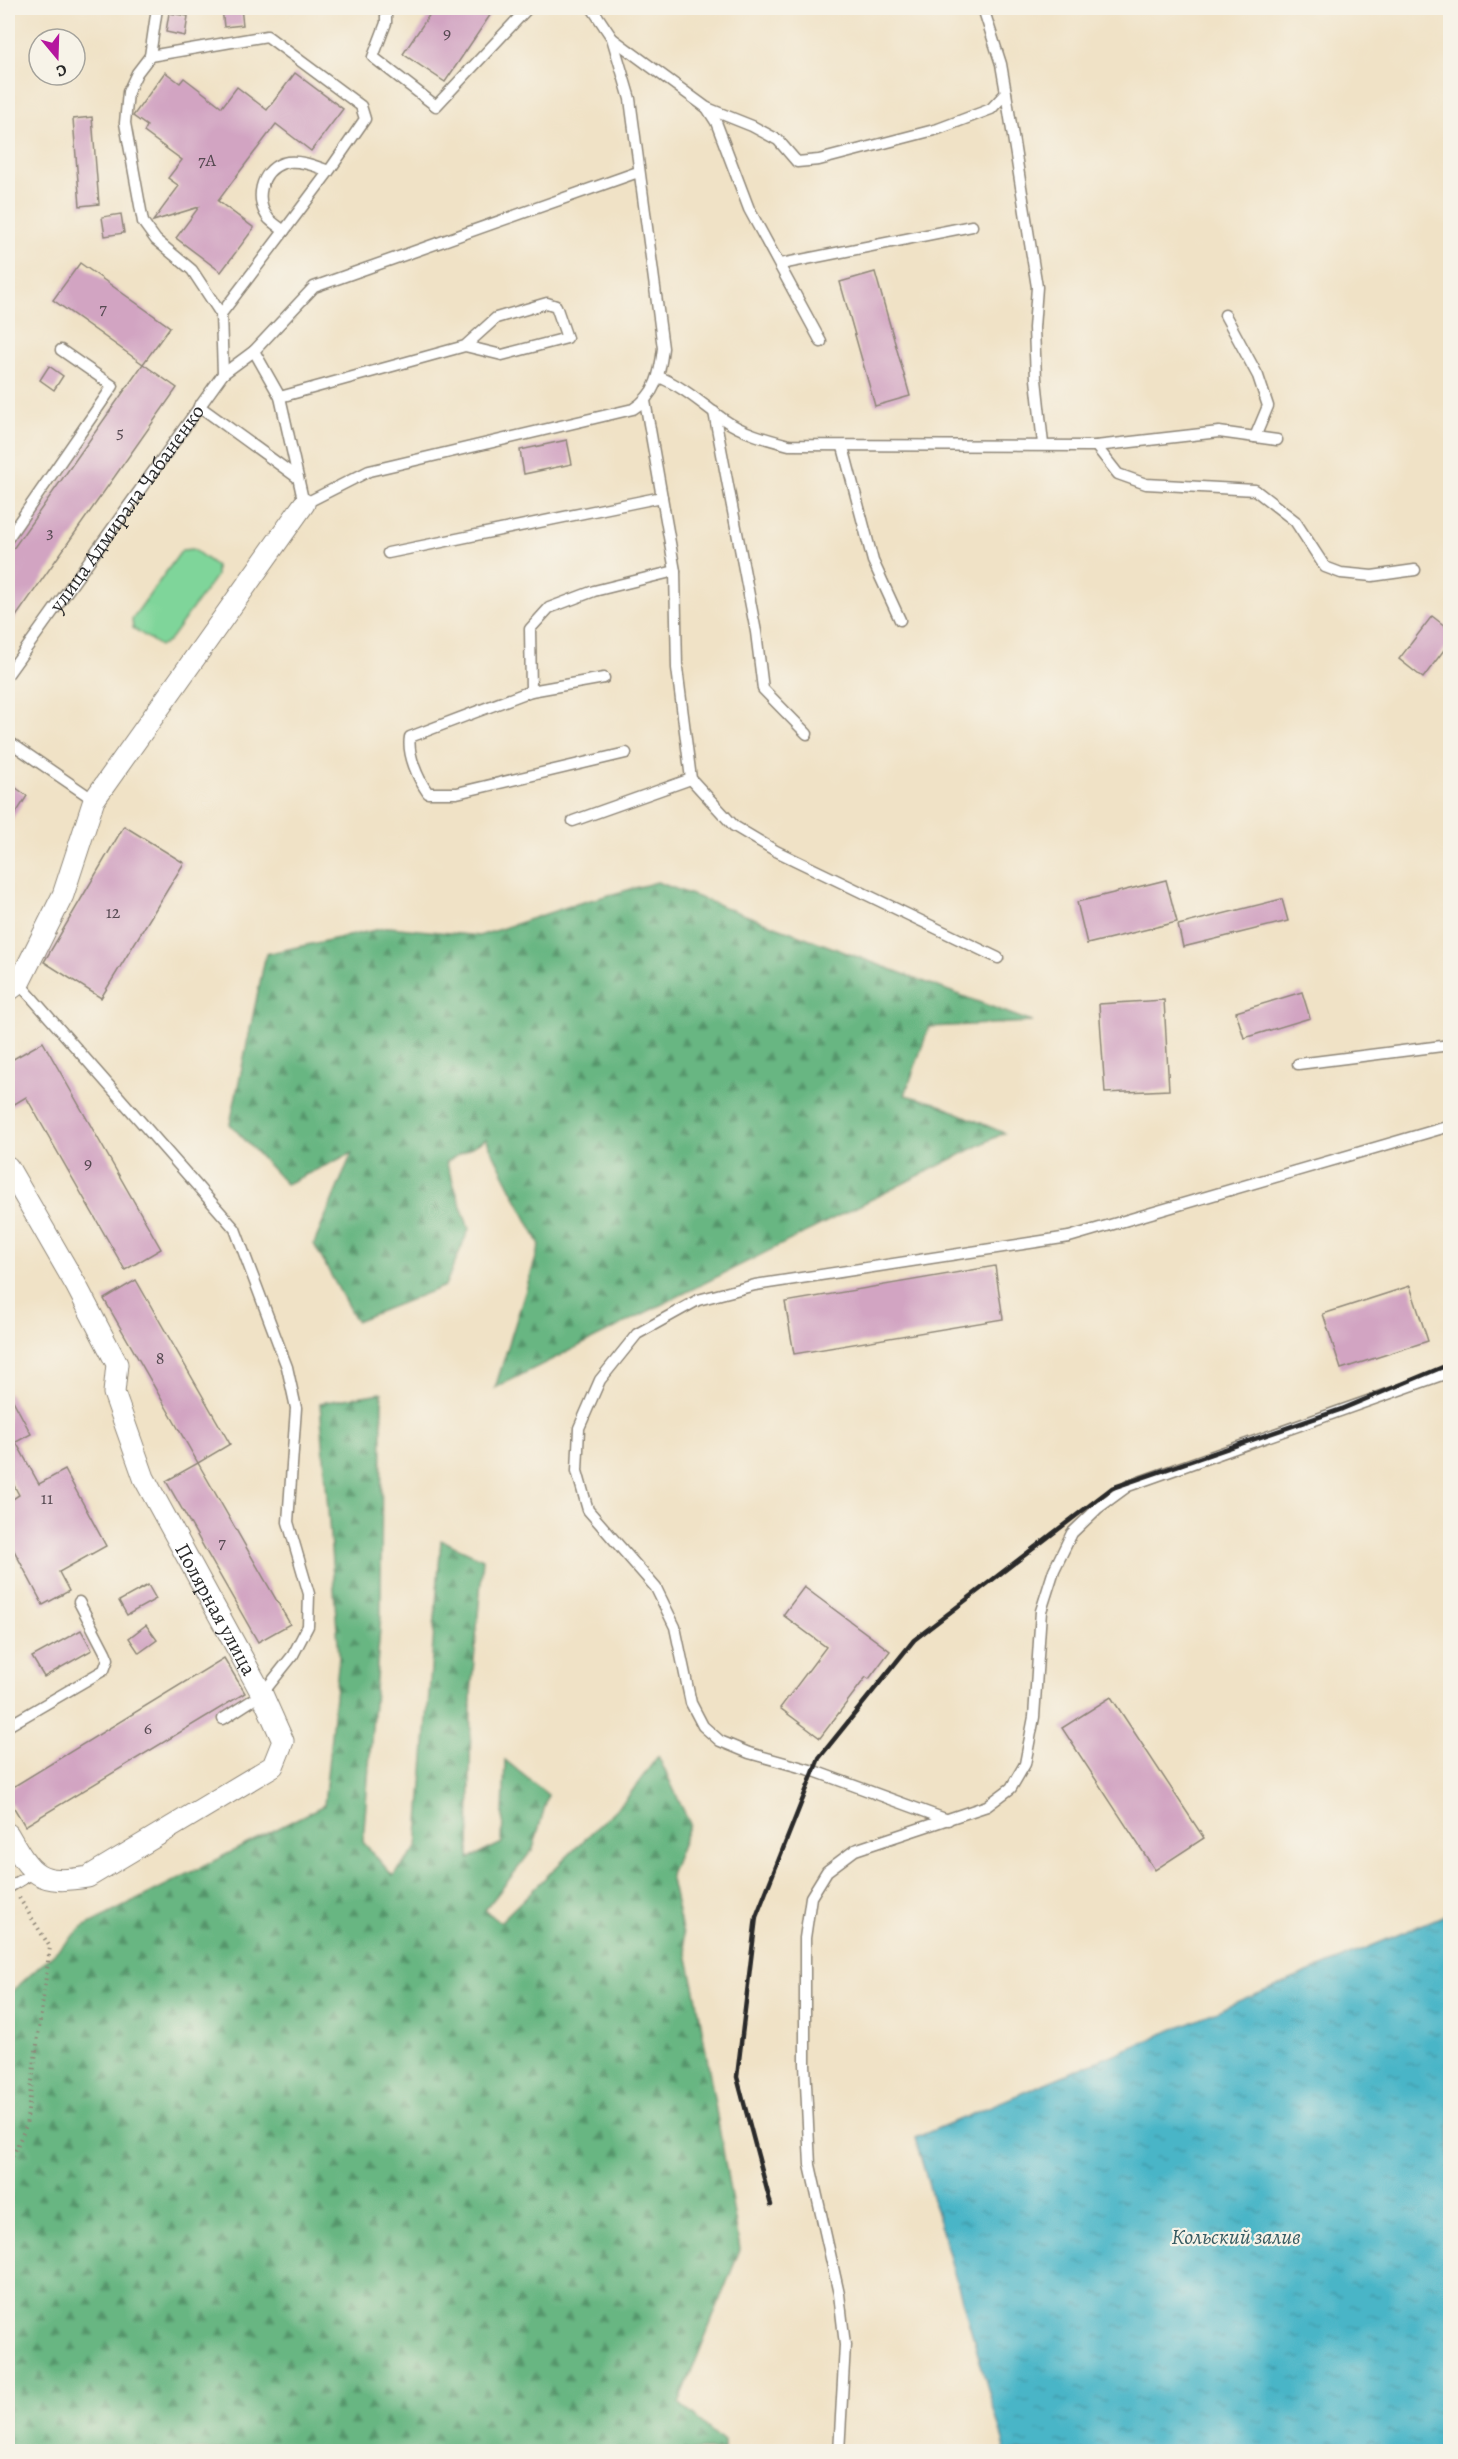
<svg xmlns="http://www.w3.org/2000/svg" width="1458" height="2459" font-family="Alegreya,serif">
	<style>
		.forest { fill: url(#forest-firs); stroke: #497056; stroke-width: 1.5 }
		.park { fill: #7fd59a; stroke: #558062; stroke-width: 1.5 }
		.water { fill: url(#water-ripples); stroke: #3a7079; stroke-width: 1.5 }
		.building { fill: #d2a4c2 }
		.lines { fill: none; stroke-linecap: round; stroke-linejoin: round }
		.lane-casing { stroke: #8e8678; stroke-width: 13 }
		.street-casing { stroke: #8e8678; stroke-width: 23 }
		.path { stroke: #8e8678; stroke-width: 4; stroke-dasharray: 1.5 4.5; stroke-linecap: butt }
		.lane { stroke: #fff; stroke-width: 10 }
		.street { stroke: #fff; stroke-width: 21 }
		.rail { stroke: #2b2b2b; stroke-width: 4.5 }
		.labels { text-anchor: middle; stroke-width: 4.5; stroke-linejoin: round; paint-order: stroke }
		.number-label { font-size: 18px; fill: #554951 }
		.street-label { font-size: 21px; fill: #2b2b2b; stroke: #f7f3e8 }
		.water-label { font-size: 22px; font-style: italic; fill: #365b62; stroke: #f7f3e8 }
	</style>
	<defs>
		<pattern id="forest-firs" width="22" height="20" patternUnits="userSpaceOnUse" patternTransform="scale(1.5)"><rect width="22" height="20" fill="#67b682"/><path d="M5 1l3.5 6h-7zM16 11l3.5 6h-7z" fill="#55946b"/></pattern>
		<pattern id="water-ripples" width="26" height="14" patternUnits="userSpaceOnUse" patternTransform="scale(1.5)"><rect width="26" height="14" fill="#4ab5c7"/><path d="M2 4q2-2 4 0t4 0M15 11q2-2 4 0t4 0" fill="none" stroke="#3e93a2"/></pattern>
	</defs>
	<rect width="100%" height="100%" fill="#f7f3e8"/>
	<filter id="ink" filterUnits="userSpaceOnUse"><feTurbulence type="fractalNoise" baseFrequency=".0167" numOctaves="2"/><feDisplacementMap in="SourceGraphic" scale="12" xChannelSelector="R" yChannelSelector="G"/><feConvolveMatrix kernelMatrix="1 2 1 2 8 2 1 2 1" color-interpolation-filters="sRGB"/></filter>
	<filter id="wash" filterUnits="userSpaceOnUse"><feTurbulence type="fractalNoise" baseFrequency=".008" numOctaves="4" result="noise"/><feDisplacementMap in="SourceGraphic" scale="24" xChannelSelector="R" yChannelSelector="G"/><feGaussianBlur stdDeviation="1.35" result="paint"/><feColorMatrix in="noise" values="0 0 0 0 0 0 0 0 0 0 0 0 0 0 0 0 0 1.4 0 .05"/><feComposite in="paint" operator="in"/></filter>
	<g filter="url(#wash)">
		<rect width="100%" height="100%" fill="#f0e2c6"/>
		<!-- forest -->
		<g class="forest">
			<polygon points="657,882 1032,1022 929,1027 905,1095 935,1103 1004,1133 495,1388 540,1245 486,1139 446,1162 469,1229 445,1286 356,1321 314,1244 352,1153 286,1184 230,1124 266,954 389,927 479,936 576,904"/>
			<polygon points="382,1393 381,1615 363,1842 393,1876 417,1848 441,1540 483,1559 471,1694 469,1859 502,1843 505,1760 548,1795 533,1849 485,1910 500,1922 627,1798 658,1756 690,1824 670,1875 697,2000 740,2249 679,2403 724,2442 724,2451 8,2451 8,1995 83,1927 324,1805 339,1656 320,1403"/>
		</g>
		<!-- park -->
		<polygon class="park" points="193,549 216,566 216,576 168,642 160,646 133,628 132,619 182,550"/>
		<!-- water -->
		<polygon class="water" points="1450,1913 1450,2451 1006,2451 915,2138"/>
		<g id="blocks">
			<!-- building -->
			<g class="building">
				<polygon points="222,8 241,8 243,25 224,27"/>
				<polygon points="434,8 495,8 445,82 403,54"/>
				<polygon points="169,13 188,16 185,36 166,32"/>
				<polygon points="165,72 180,83 184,78 222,107 237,87 267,110 295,73 343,109 311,151 276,124 238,174 218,201 254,228 221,272 176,238 199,207 153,221 179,186 168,178 182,160 144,132 147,126 133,116"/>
				<polygon points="92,117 99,204 80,206 73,119"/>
				<polygon points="121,214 124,233 105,236 102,217"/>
				<polygon points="80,263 170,327 143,364 53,300"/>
				<polygon points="875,272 910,396 875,406 840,282"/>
				<polygon points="143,364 177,388 8,628 8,556"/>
				<polygon points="49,366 63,376 54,390 40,380"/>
				<polygon points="567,440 572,464 524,474 520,450"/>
				<polygon points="1432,616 1450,630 1450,642 1423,678 1399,659"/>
				<polygon points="8,782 27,796 8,826"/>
				<polygon points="124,826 184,863 101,998 44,962"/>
				<polygon points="1166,880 1177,922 1087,944 1077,902"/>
				<polygon points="1282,899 1288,921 1183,947 1178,925"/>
				<polygon points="1302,992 1310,1018 1244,1038 1236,1012"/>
				<polygon points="1164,1000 1169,1090 1105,1093 1099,1004"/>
				<polygon points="43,1042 161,1249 125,1270 26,1097 8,1108 8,1062"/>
				<polygon points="995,1266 1003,1319 794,1354 785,1302"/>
				<polygon points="136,1280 230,1444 198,1463 104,1299"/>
				<polygon points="1410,1286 1428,1341 1341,1369 1323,1314"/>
				<polygon points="8,1391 31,1434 16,1442 39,1484 65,1470 106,1546 59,1572 69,1591 43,1605 8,1539 8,1502 19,1495 8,1474"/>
				<polygon points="198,1463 290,1624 258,1642 166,1481"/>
				<polygon points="148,1585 156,1599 127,1615 119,1601"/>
				<polygon points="804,1587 890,1651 869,1679 866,1677 820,1738 780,1708 826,1647 783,1615"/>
				<polygon points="146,1625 157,1640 139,1653 129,1638"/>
				<polygon points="81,1630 92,1650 44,1677 32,1657"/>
				<polygon points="224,1658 245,1693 25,1826 8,1798 8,1790"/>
				<polygon points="1111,1697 1204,1838 1155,1870 1062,1728"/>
			</g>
		</g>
	</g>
	<g filter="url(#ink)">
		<use href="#blocks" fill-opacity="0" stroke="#8e8678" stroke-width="1.5"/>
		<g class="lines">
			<defs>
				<g id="lane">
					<polyline points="386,8 386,23 373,57 436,106 528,8"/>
					<path d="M592,8L612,38L630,99L663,348C660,374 656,395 633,409L369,471L304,504L280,397L254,351L314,287L638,172"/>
					<polyline points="613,39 707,108 716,122 749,209 821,342"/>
					<polyline points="150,56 157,8"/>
					<polyline points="1006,93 1037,287 1034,328 1036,379 1043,444"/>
					<polyline points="707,108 752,126 778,140 797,162 819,160 938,129 991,109 1006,93 1001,64 983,8"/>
					<polyline points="781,264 972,226"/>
					<polyline points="221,314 284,231"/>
					<polyline points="1225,315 1258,376 1268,406 1255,437"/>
					<path d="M223,374L221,314L192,270L156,240L143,222L125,123L128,92L137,73L150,56L267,36L361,106L365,119L329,171C315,166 298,159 283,163C260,171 254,201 269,219C273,223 279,227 284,231L329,171"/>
					<path d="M659,377C684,387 702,404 723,419C743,433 766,439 789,445L1096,446L1219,432L1277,440"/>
					<polyline points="280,397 465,346 496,318 547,303 556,306 567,338 502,355 465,346"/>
					<polyline points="645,401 675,571 677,668 691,779 734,826 776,851 998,958"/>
					<polyline points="199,406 298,478"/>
					<polyline points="714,412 756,632 763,689 807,734"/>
					<polyline points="1096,446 1118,474 1146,484 1255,490 1295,521 1325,567 1341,573 1372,576 1415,570"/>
					<polyline points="843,447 873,561 900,620"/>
					<polyline points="8,538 113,386 61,350"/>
					<polyline points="388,553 662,497"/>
					<path id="s1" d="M8,674L223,374L254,351"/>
					<path d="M604,678L531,691L410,737C407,754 418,779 428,793H457L626,753"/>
					<polyline points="531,691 530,629 549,608 594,591 675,571"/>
					<polyline points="8,741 94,800"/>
					<polyline points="573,821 691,779"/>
					<polyline points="19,983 235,1229 287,1367 296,1408 288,1522 309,1594 308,1626 293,1655 262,1694 223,1719"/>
					<polyline points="1298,1064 1450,1045"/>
					<polyline points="8,1726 104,1670 108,1659 105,1652 79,1602"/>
					<polyline points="948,1820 814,1771 749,1753 720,1741 703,1726 691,1703 675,1627 656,1588 588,1510 577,1471 579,1428 600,1380 637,1334 698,1300 755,1285 1069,1237 1450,1126"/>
					<polyline points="8,1888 33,1873"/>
					<polyline points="839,2452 845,2345 839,2294 810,2165 805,2064 805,1938 811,1897 827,1871 855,1850 987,1806 1011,1788 1025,1764 1034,1717 1041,1611 1054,1570 1072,1533 1098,1508 1128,1486 1450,1372"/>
				</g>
				<g id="street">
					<polyline points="8,991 19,983 63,895 94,800 304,504"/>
					<path id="s2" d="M8,1167L76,1285L117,1364L114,1393L144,1478L262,1694L283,1741L273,1766L88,1877C39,1885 32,1876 8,1834"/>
				</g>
			</defs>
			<!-- lane casing -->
			<use href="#lane" class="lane-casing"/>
			<!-- street casing -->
			<use href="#street" class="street-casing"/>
			<!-- path -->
			<g class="path">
				<polyline points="8,2167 26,2126 50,1947 18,1896"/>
				<polyline points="8,2298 14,2365 8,2383"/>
			</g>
			<!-- lane -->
			<use href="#lane" class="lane"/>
			<!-- street -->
			<use href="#street" class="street"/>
			<!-- rail -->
			<polyline class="rail" points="771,2205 737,2077 756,1917 819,1758 914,1640 1112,1488 1342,1409 1450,1364"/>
		</g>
	</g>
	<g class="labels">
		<!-- number labels -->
		<g class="number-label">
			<text x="447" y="39">9</text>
			<text x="207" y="166">7А</text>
			<text x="103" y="314">7</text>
			<text x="120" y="438">5</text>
			<text x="50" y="538">3</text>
			<text x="113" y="918">12</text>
			<text x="88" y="1169">9</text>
			<text x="160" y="1364">8</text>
			<text x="47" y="1504">11</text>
			<text x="222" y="1548">7</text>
			<text x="148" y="1734">6</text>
		</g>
		<!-- street labels -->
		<g class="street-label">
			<text dy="7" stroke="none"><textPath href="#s1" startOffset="204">улица Адмирала Чабаненко</textPath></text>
			<text dy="7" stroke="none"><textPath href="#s2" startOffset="494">Полярная улица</textPath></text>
		</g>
		<!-- water labels -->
		<g class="water-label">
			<text x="1236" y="2244">Кольский залив</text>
		</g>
	</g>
	<!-- margin -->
	<rect width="1458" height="2459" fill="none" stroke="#f7f3e8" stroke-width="30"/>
	<!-- north arrow -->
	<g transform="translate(57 57) rotate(161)"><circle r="28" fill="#f7f3e8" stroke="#a5a39c" stroke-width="1.5"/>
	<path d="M0-4.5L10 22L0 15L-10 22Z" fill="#b5179e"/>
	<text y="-9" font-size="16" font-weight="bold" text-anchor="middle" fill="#2b2b2b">С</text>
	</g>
</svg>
